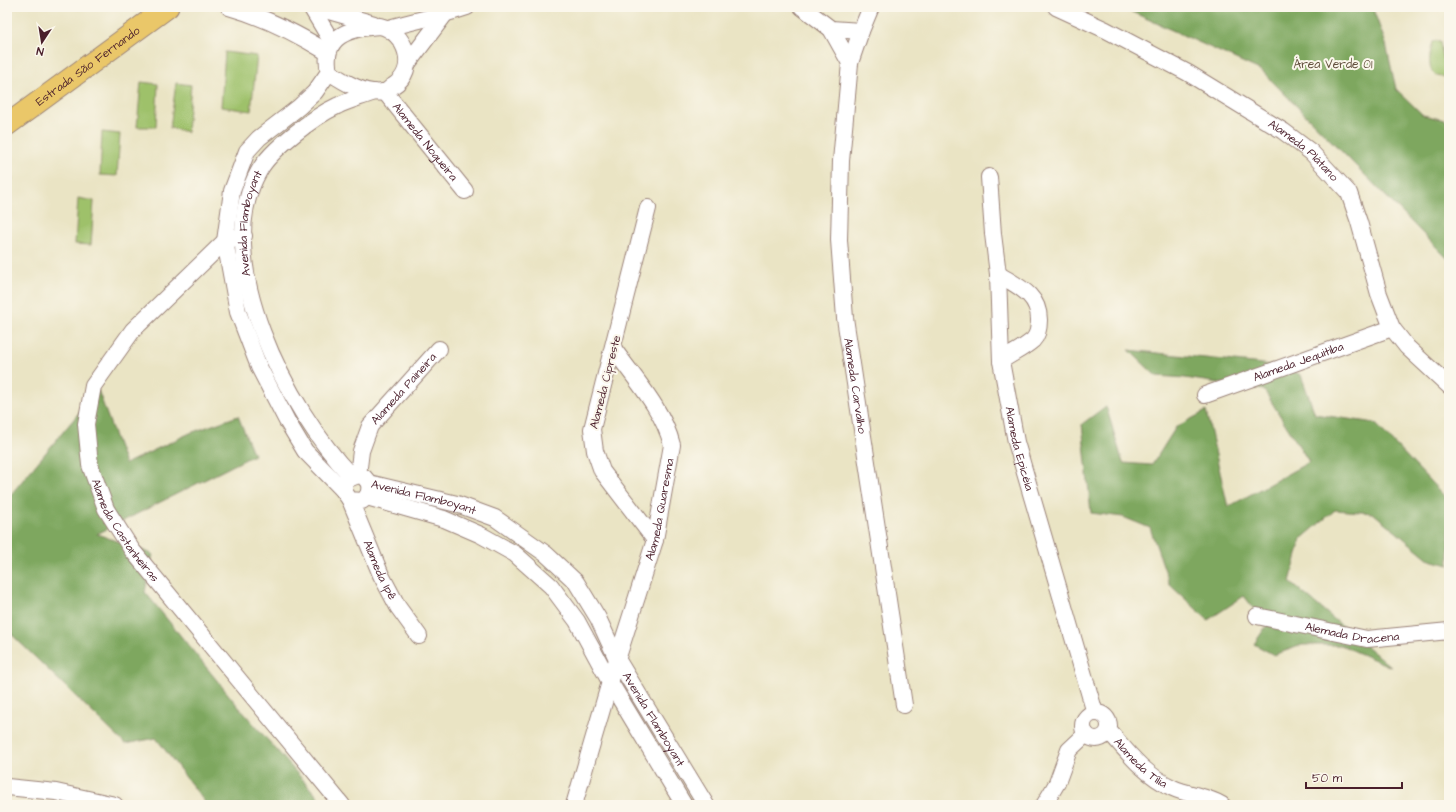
<svg xmlns="http://www.w3.org/2000/svg" width="1456" height="812" font-family="'Architects Daughter',sans-serif">
	<style>
		.green { fill: #9ec16b; stroke: #74704b }
		.forest { fill: #7ea75f; stroke: #646345 }
		.lines { fill: none; stroke-linecap: round; stroke-linejoin: round }
		.minor-casing { stroke: #9a8278; stroke-width: 18 }
		.major-casing { stroke: #9a8278; stroke-width: 23 }
		.path { stroke: #9a8278; stroke-width: 2.5; stroke-dasharray: 3 3; stroke-linecap: butt }
		.minor { stroke: #fff; stroke-width: 16 }
		.major { stroke: #eac769; stroke-width: 21 }
		.labels { text-anchor: middle; stroke-width: 4; stroke-linejoin: round; paint-order: stroke }
		.park-label { font-size: 12px; fill: #63503e; stroke: #fbf7ec }
		.street-label { font-size: 12px; fill: #4a1f2b; stroke: #fbf7ec }
	</style>
	<rect width="100%" height="100%" fill="#fbf7ec"/>
	<filter id="ink" filterUnits="userSpaceOnUse"><feTurbulence type="fractalNoise" baseFrequency=".025" numOctaves="2"/><feDisplacementMap in="SourceGraphic" scale="8" xChannelSelector="R" yChannelSelector="G"/><feConvolveMatrix kernelMatrix="1 2 1 2 8 2 1 2 1" color-interpolation-filters="sRGB"/></filter>
	<filter id="wash" filterUnits="userSpaceOnUse"><feTurbulence type="fractalNoise" baseFrequency=".012" numOctaves="4" result="noise"/><feDisplacementMap in="SourceGraphic" scale="16" xChannelSelector="R" yChannelSelector="G"/><feGaussianBlur stdDeviation="0.9" result="paint"/><feColorMatrix in="noise" values="0 0 0 0 0 0 0 0 0 0 0 0 0 0 0 0 0 1.4 0 .05"/><feComposite in="paint" operator="in"/></filter>
	<g filter="url(#wash)">
		<rect width="100%" height="100%" fill="#eae4c4"/>
		<!-- green -->
		<g class="green">
			<path d="M1436,41L1440,42L1446,74L1444,77C1425,78 1429,54 1433,42Z"/>
			<polygon points="225,52 257,56 251,111 221,107"/>
			<polygon points="141,82 158,84 156,127 137,127"/>
			<polygon points="176,83 191,85 187,132 170,128"/>
			<polygon points="102,132 120,134 117,176 100,175"/>
			<polygon points="78,198 94,201 91,245 75,244"/>
		</g>
		<!-- forest -->
		<g class="forest">
			<polygon points="1121,7 1369,7 1373,9 1386,44 1396,89 1423,115 1449,121 1449,260 1262,71"/>
			<polygon points="1129,350 1282,366 1301,375 1315,414 1375,423 1449,501 1449,565 1430,560 1373,513 1335,510 1301,539 1290,582 1391,667 1341,645 1302,645 1274,655 1254,644 1267,625 1244,596 1208,620 1170,585 1150,528 1123,517 1091,513 1082,424 1106,406 1123,463 1152,465 1176,427 1206,411 1228,507 1309,462 1264,390 1185,378 1156,376"/>
			<polygon points="98,390 125,464 190,433 238,416 254,455 97,534 153,554 145,592 237,705 325,805 207,805 156,738 125,744 7,630 7,499"/>
		</g>
	</g>
	<g filter="url(#ink)">
		<g class="lines">
			<defs>
				<g id="minor">
					<path d="M229,7C265,17 296,33 327,52"/>
					<polyline points="311,7 332,42"/>
					<polyline points="315,7 374,24"/>
					<polyline points="802,7 831,29 850,63"/>
					<path id="s1" d="M871,7L861,31L850,63L841,161L839,240L845,318L904,705"/>
					<path id="s2" d="M1056,7L1106,30L1188,73L1283,131L1311,152L1349,193L1359,222L1379,294L1392,328L1407,347L1449,386"/>
					<path d="M380,26C406,32 419,70 393,86C390,88 387,92 383,92C365,95 344,82 329,72C321,36 349,28 380,26Z"/>
					<path d="M389,28C415,20 441,16 467,7"/>
					<polyline points="831,29 861,31"/>
					<polyline points="408,63 445,14"/>
					<path d="M329,72L315,92L299,107L259,138L247,151L232,191L225,241L238,312L259,367L287,421L305,451L343,490L350,500L362,501C369,496 370,491 369,483"/>
					<path id="s3" d="M385,92L465,191"/>
					<path id="s4" d="M989,177L993,234L998,274L1001,361L1016,442L1095,713"/>
					<polyline points="648,208 592,429 595,451 602,471 655,540"/>
					<path id="s5" d="M244,236L225,241L133,330L93,386L86,424L90,465L106,509L132,550L342,805"/>
					<path d="M998,274C1017,286 1039,294 1039,320C1039,327 1038,335 1033,340C1024,348 1011,354 1001,361"/>
					<path id="s6" d="M1205,395L1392,328"/>
					<path id="s7" d="M358,475L361,451L370,426L439,349"/>
					<path id="s8" d="M351,476C289,411 208,260 259,171C270,150 315,116 337,106C349,100 362,97 374,92"/>
					<path id="s9" d="M343,490L346,480L358,475L364,477L369,483L457,504L495,518L546,554L576,582L598,618L617,659L706,805"/>
					<polyline points="367,497 444,519 481,535 515,554 551,586 577,621 610,682 684,805"/>
					<path id="s10" d="M350,500L381,575L398,607L419,636"/>
					<path id="s11" d="M1257,616L1367,639L1449,631"/>
					<circle cx="1096" cy="726" r="13"/>
					<path id="s12" d="M1109,731C1128,753 1146,776 1173,788C1189,795 1207,796 1222,805"/>
					<polyline points="7,787 56,792 115,805"/>
					<path id="s13" d="M574,805L610,682L655,540L672,445C663,409 634,378 613,348"/>
					<polyline points="1044,805 1057,783 1069,750 1086,734"/>
				</g>
				<g id="major">
					<path id="s14" d="M7,125L168,7"/>
				</g>
			</defs>
			<!-- minor casing -->
			<use href="#minor" class="minor-casing"/>
			<!-- major casing -->
			<use href="#major" class="major-casing"/>
			<!-- path -->
			<g class="path">
				<polyline points="7,172 11,179 7,185"/>
				<polyline points="7,447 7,463"/>
			</g>
			<!-- minor -->
			<use href="#minor" class="minor"/>
			<!-- major -->
			<use href="#major" class="major"/>
		</g>
	</g>
	<g class="labels">
		<!-- park labels -->
		<g class="park-label">
			<text x="1333" y="68">Área Verde 01</text>
		</g>
		<!-- street labels -->
		<g class="street-label">
			<text dy="4" stroke="none"><textPath href="#s14" startOffset="100">Estrada São Fernando</textPath></text>
			<text dy="4" stroke="none"><textPath href="#s3" startOffset="64">Alameda Nogueira</textPath></text>
			<text dy="4" stroke="none"><textPath href="#s2" startOffset="287">Alameda Plátano</textPath></text>
			<text dy="4" stroke="none"><textPath href="#s8" startOffset="282">Avenida Flamboyant</textPath></text>
			<text dy="4" stroke="none"><textPath href="#s6" startOffset="99">Alameda Jequitiba</textPath></text>
			<text transform="translate(605 382) rotate(-76)" y="4">Alameda Cipreste</text>
			<text dy="4" stroke="none"><textPath href="#s1" startOffset="384">Alameda Carvalho</textPath></text>
			<text dy="4" stroke="none"><textPath href="#s7" startOffset="101">Alameda Paineira</textPath></text>
			<text dy="4" stroke="none"><textPath href="#s4" startOffset="274">Alameda Epicéia</textPath></text>
			<text dy="4" stroke="none"><textPath href="#s9" startOffset="94">Avenida Flamboyant</textPath></text>
			<text dy="4" stroke="none"><textPath href="#s13" startOffset="308">Alameda Quaresma</textPath></text>
			<text dy="4" stroke="none"><textPath href="#s5" startOffset="371">Alameda Castanheiras</textPath></text>
			<text dy="4" stroke="none"><textPath href="#s10" startOffset="76">Alameda Ipê</textPath></text>
			<text dy="4" stroke="none"><textPath href="#s11" startOffset="97">Alemada Dracena</textPath></text>
			<text dy="4" stroke="none"><textPath href="#s9" startOffset="430">Avenida Flamboyant</textPath></text>
			<text dy="4" stroke="none"><textPath href="#s12" startOffset="45">Alameda Tília</textPath></text>
		</g>
	</g>
	<!-- margin -->
	<rect width="1456" height="812" fill="none" stroke="#fbf7ec" stroke-width="24"/>
	<!-- north arrow -->
	<g transform="translate(42 42) rotate(192)" stroke="#fbf7ec" stroke-width="3" paint-order="stroke">
	<path d="M0-3L7 15L0 10L-7 15Z" fill="#4a1f2b"/>
	<text y="-6" font-size="11" font-weight="bold" text-anchor="middle" fill="#4a1f2b">N</text>
	</g>
	<!-- scale -->
	<path d="M1306 782v6h96v-6" fill="none" stroke="#4a1f2b" stroke-width="2"/>
	<text x="1312" y="782" font-size="12" fill="#4a1f2b" stroke="#fbf7ec" stroke-width="3" paint-order="stroke">50 m</text>
</svg>
